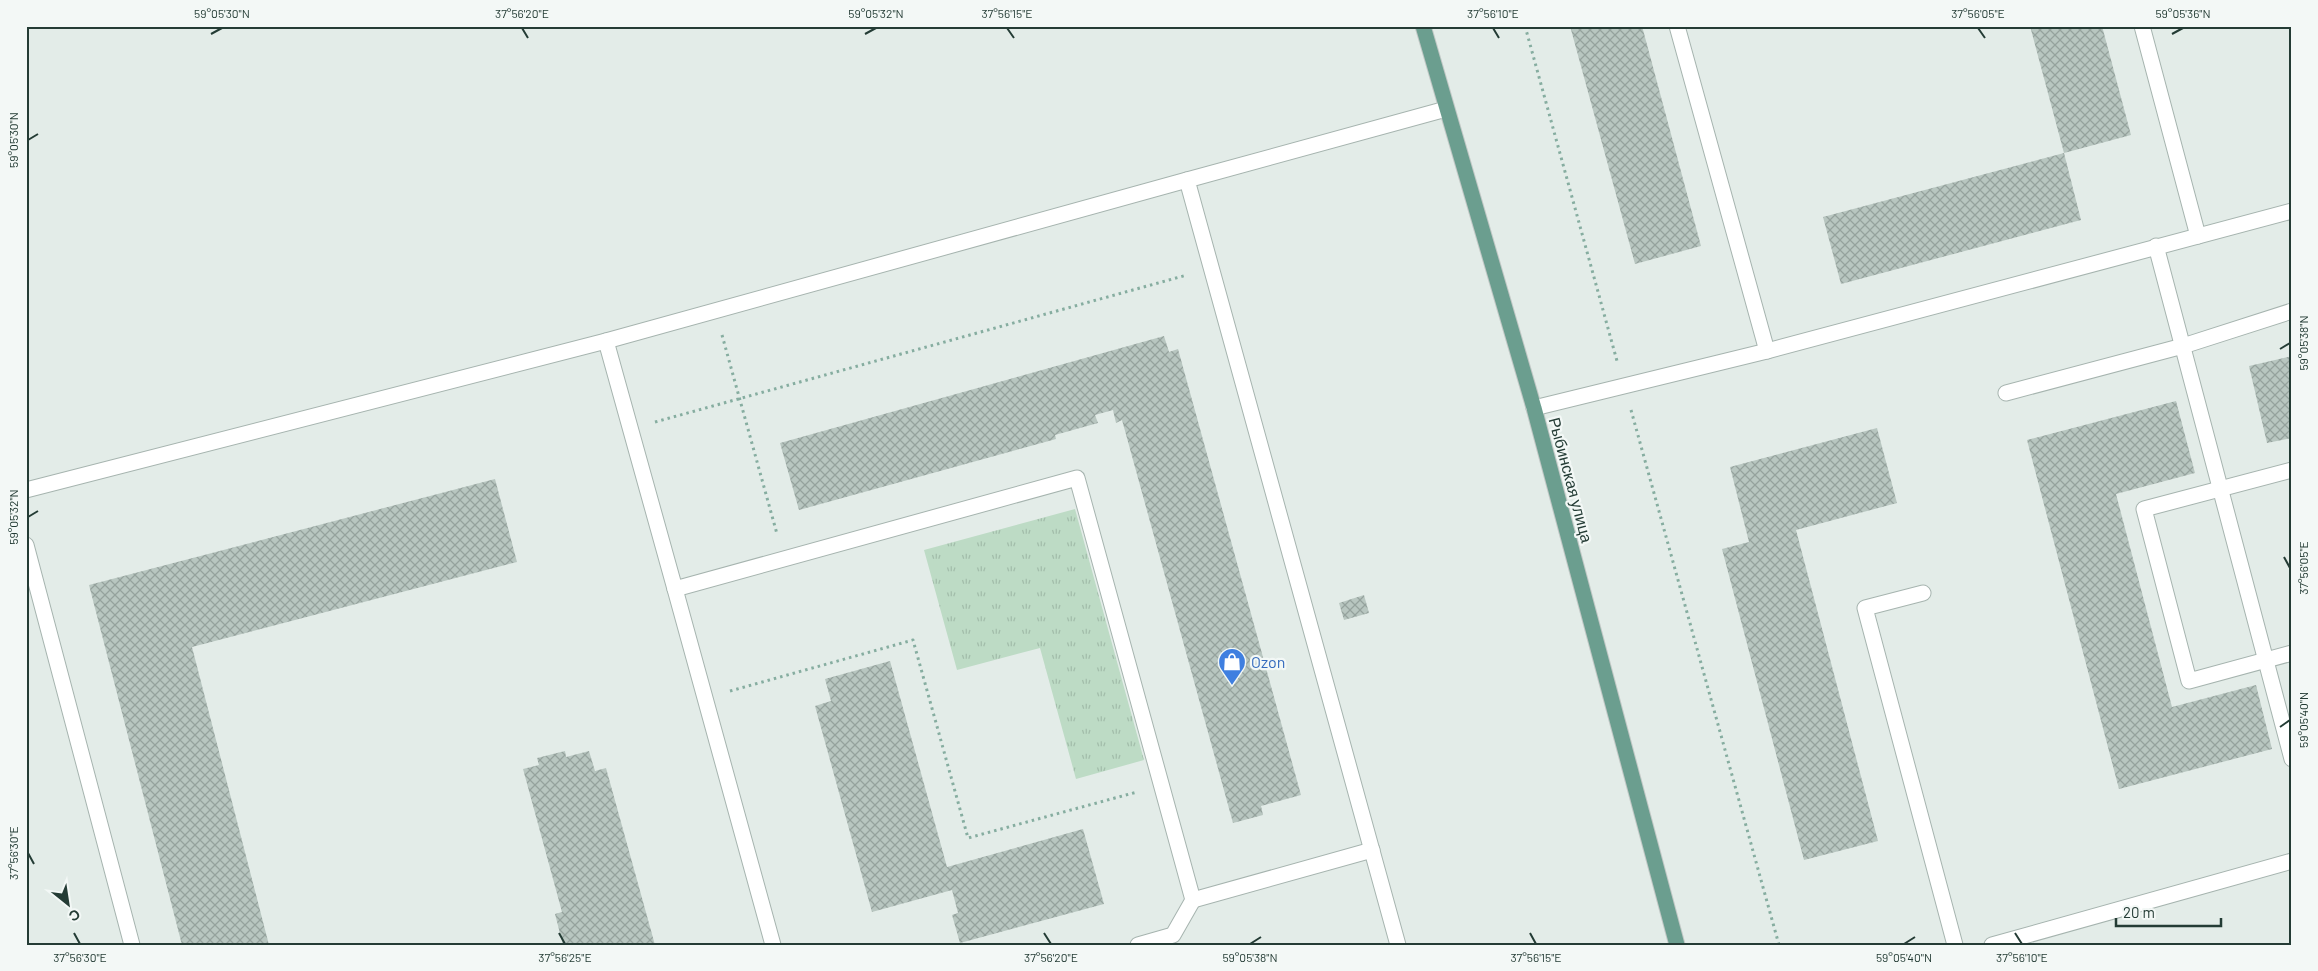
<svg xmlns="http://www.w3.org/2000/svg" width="2318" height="971" font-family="Barlow,sans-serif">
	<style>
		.grass { fill: url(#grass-tufts) }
		.building { fill: url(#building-cross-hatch) }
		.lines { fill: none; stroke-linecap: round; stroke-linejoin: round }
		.minor-casing { stroke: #a6b4af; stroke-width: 17 }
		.major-casing { stroke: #c2c8c6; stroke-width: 17 }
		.path { stroke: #86ada0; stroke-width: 3; stroke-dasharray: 2.5 4; stroke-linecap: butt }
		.minor { stroke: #fff; stroke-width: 15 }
		.major { stroke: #6b9e8f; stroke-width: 15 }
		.ticks { fill: none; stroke: #243c35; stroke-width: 2 }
		.labels { text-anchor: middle; stroke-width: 4.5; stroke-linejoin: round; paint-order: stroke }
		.street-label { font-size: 16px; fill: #243c35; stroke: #f3f8f6 }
		.shop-label { font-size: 16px; fill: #366cbe; stroke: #f3f8f6; text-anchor: start }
		.neatline { fill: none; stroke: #243c35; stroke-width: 2 }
		.ticks-label { font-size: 12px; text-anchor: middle; fill: #243c35 }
	</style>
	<defs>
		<pattern id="grass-tufts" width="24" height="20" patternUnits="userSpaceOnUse" patternTransform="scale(1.25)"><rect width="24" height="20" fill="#bddbc5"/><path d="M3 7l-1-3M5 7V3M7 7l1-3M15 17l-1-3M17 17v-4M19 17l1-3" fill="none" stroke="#a2bdaa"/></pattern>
		<pattern id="building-cross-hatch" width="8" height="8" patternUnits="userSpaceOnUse" patternTransform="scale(1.25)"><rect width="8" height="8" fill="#b8c6c0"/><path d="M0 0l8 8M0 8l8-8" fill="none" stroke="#95a29d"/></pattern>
	</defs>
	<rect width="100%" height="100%" fill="#e3ece8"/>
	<!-- grass -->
	<polygon class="grass" points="1075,509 1144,760 1076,779 1040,648 957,670 924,550"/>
	<!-- building -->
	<g class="building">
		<polygon points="1570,26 1642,26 1701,246 1635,264"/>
		<polygon points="2030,26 2102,26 2131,135 2064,153"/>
		<polygon points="2064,153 2081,220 1841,284 1823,217"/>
		<polygon points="1164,336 1169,352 1178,349 1301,795 1261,806 1263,815 1233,823 1122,420 1116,423 1113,410 1095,415 1098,423 1055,435 1056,439 799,510 780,443"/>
		<polygon points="2292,356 2292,438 2267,443 2249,366"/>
		<polygon points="2176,401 2195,473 2116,494 2172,707 2256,685 2272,749 2119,789 2027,440"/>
		<polygon points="1877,428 1897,503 1796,530 1878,841 1804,860 1722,549 1749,542 1730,467"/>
		<polygon points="495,479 517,562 192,647 269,945 182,945 89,585"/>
		<polygon points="1364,595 1369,613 1344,620 1339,603"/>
		<polygon points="890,661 947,867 1083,829 1104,904 960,943 952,915 958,913 952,890 872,912 815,706 831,701 825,679"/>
		<polygon points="565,751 566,757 589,751 595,771 606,768 655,945 563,945 555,914 562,912 523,769 539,765 537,758"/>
	</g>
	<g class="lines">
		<defs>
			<g id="minor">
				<polyline points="1677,26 1767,351"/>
				<polyline points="2142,26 2198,236"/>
				<polyline points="1187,180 606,341 675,589 1077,478 1193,900 1372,850"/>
				<polyline points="2156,246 2292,759"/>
				<polyline points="2006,393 2183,346 2292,311"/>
				<polyline points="1534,408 1767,351 2292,211"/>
				<polyline points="2292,470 2144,509 2189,681 2292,653"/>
				<polyline points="26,490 606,341"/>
				<polyline points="26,545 132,945"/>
				<polyline points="675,589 773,945"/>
				<polyline points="1923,593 1865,608 1955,945"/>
				<polyline points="1138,945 1173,935 1193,900"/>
				<polyline points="1398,945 1187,180 1446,109"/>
				<polyline points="1992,945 2292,861"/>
			</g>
			<polyline id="major" points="1423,26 1534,408 1677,945"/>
		</defs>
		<!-- minor casing -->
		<use href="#minor" class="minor-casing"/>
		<!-- major casing -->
		<use href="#major" class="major-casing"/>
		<!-- path -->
		<g class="path">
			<polyline points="1525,26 1617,361"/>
			<polyline points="722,335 777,534"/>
			<polyline points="1631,410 1779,945"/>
			<polyline points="655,422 1187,275"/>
			<polyline points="730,691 913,640 968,838 1137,792"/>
		</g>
		<!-- minor -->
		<use href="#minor" class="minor"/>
		<!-- major -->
		<use href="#major" class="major"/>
	</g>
	<!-- ticks -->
	<path class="ticks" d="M522,28L528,38M1007,28L1014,38M1493,28L1499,38M1978,28L1985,38M211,34L222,28M865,34L876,28M2172,34L2183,28M28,140L38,134M2280,349L2290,343M28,517L38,511M2284,557L2290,568M2280,727L2290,720M28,853L34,864M74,933L80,944M559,933L565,944M1044,933L1051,944M1530,933L1536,944M2015,933L2022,944M1250,944L1261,937M1904,944L1915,937"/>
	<!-- icons -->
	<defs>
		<symbol id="shop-pin" viewBox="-11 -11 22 30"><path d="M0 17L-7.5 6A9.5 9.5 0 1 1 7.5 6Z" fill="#3f7fe0" stroke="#f3f8f6"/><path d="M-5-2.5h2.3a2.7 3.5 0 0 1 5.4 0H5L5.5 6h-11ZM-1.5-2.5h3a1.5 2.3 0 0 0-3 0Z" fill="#fff"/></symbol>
	</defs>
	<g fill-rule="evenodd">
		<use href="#shop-pin" x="1216" y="646" width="32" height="43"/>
	</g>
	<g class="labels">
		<!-- street labels -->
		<g class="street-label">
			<text transform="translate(1571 480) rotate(75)" y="6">Рыбинская улица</text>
		</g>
		<!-- shop labels -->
		<g class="shop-label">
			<text x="1251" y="668">Ozon</text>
		</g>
	</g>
	<!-- border -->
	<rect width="2318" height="971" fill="none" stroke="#f3f8f6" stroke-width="55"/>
	<!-- north arrow -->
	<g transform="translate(68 904) rotate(150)" stroke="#f3f8f6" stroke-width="4" paint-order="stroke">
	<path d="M0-4L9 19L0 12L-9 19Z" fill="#243c35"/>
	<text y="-8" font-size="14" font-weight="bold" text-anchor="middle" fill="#243c35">С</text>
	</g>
	<!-- scale -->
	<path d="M2116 918v8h105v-8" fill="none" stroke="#243c35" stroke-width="2.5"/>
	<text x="2123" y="918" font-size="15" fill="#243c35" stroke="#f3f8f6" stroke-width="4" paint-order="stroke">20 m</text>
	<rect x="28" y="28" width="2262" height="916" class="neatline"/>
	<g class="ticks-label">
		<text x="222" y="18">59°05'30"N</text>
		<text x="522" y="18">37°56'20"E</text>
		<text x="876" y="18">59°05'32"N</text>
		<text x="1007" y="18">37°56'15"E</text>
		<text x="1493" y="18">37°56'10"E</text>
		<text x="1978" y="18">37°56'05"E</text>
		<text x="2183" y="18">59°05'36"N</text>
		<text transform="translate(14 140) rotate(-90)" y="4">59°05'30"N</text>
		<text transform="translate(2304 343) rotate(-90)" y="4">59°05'38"N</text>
		<text transform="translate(14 517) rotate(-90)" y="4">59°05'32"N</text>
		<text transform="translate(2304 568) rotate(-90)" y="4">37°56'05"E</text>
		<text transform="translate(2304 720) rotate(-90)" y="4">59°05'40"N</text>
		<text transform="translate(14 853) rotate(-90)" y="4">37°56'30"E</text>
		<text x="80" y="962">37°56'30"E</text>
		<text x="565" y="962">37°56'25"E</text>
		<text x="1051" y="962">37°56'20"E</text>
		<text x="1250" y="962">59°05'38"N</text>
		<text x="1536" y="962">37°56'15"E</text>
		<text x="1904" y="962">59°05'40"N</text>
		<text x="2022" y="962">37°56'10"E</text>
	</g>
</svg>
